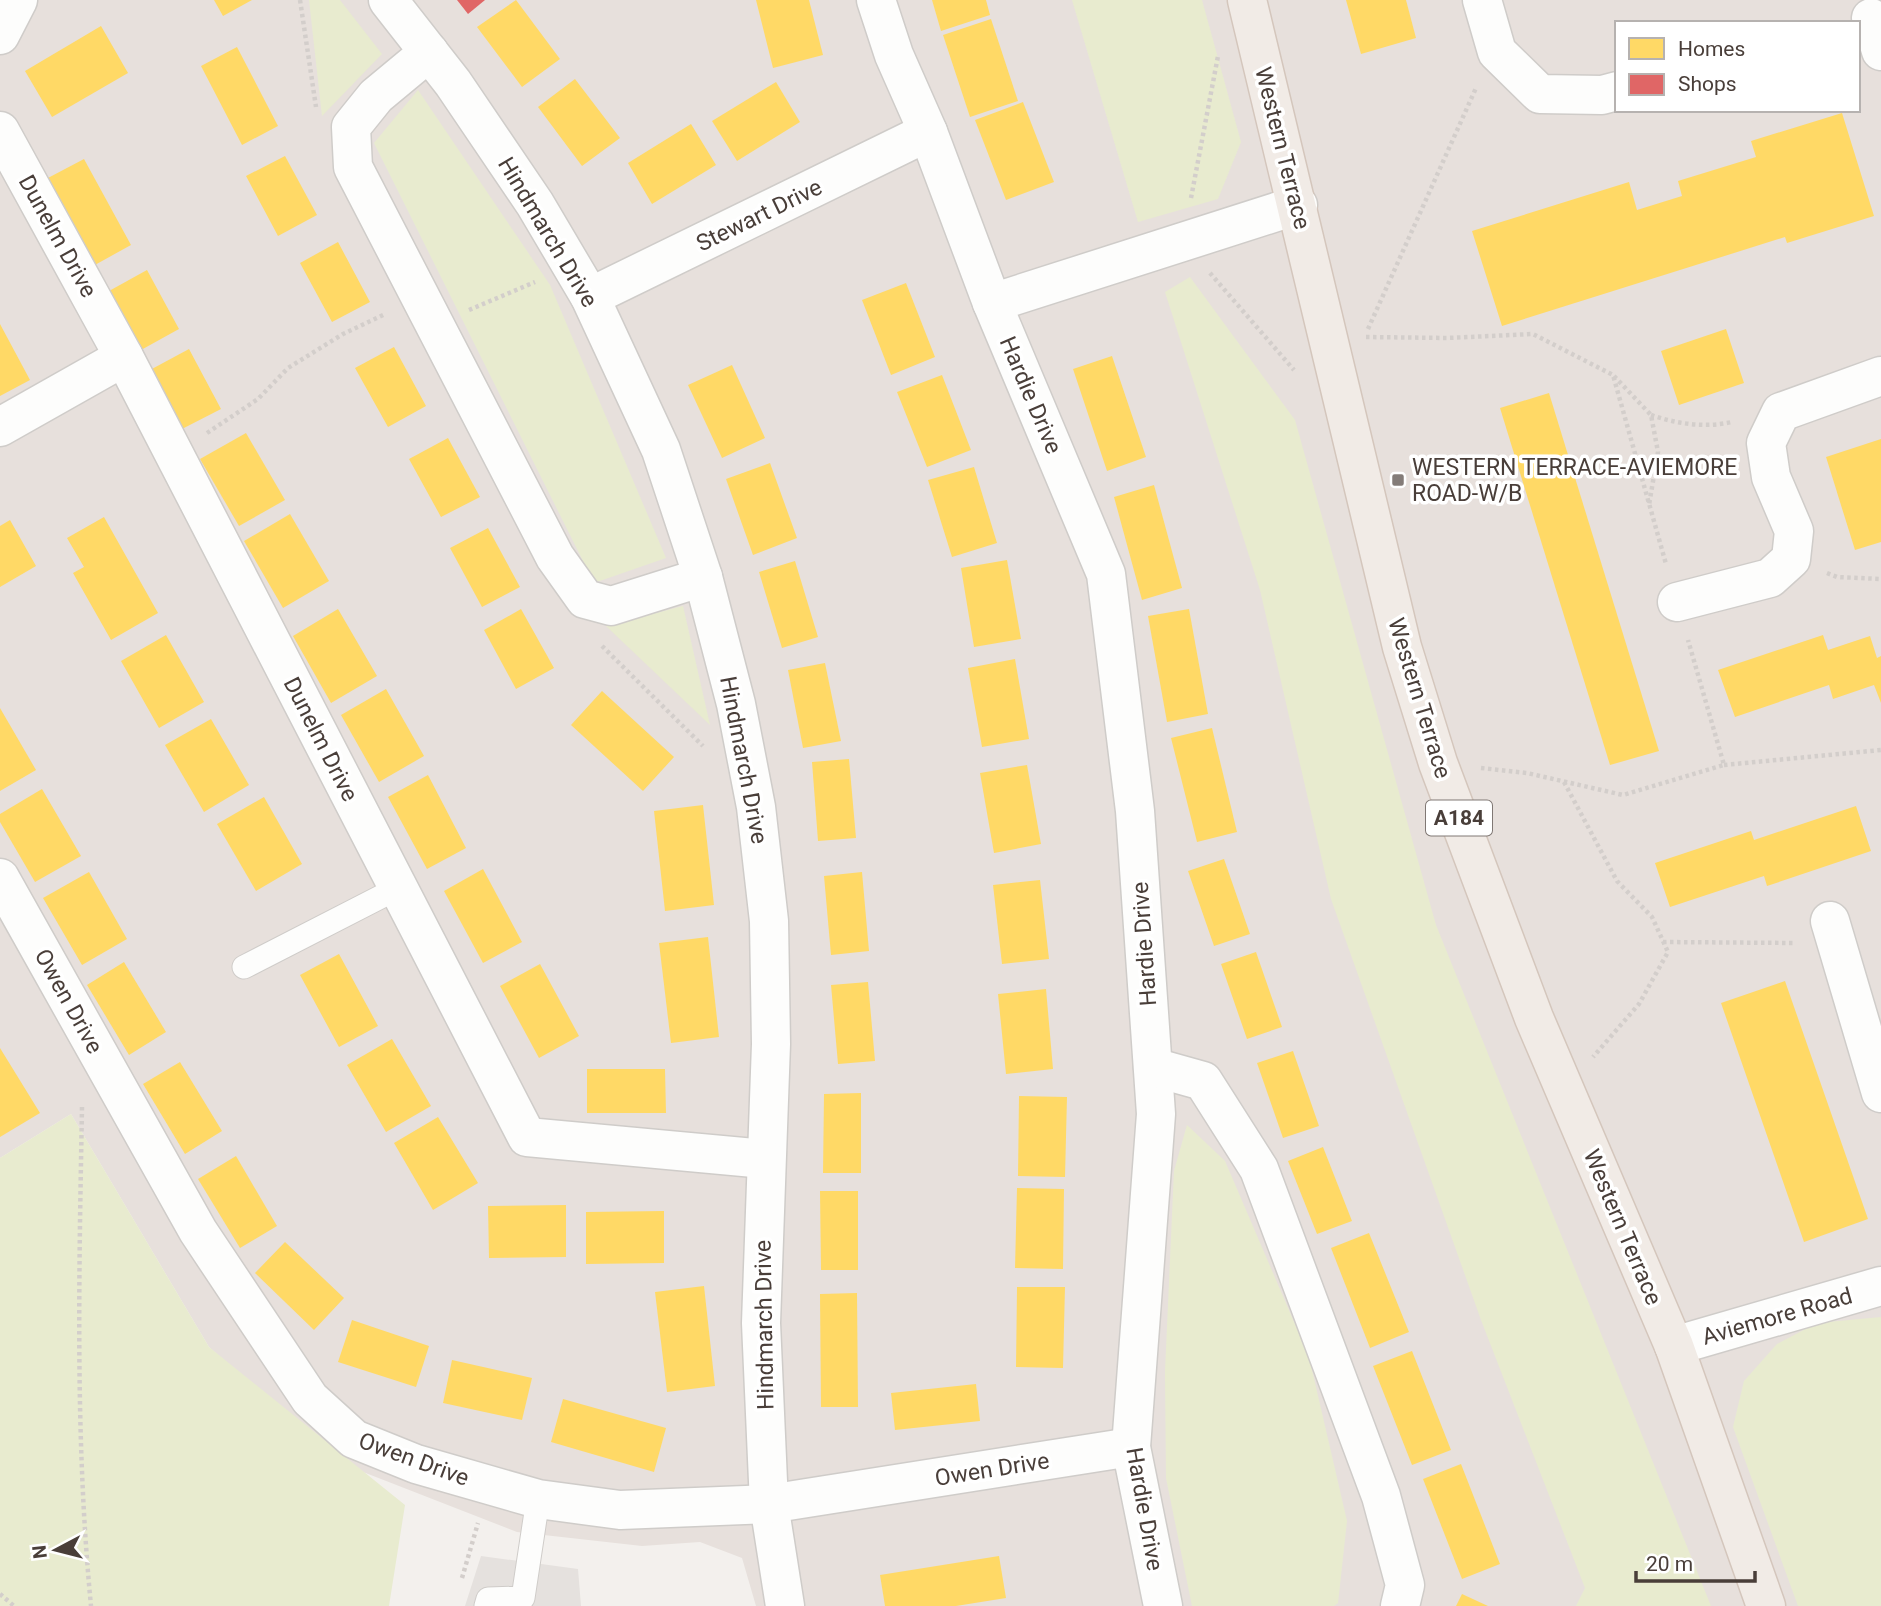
<svg xmlns="http://www.w3.org/2000/svg" width="1881" height="1606" font-family="Roboto,sans-serif">
	<style>
		.residential { fill: #e7e0dc; fill-rule: evenodd }
		.green { fill: #e8ebcf }
		.parking { fill: #e5e1de }
		.homes { fill: #ffd966 }
		.shops { fill: #e06666 }
		.lines { fill: none; stroke-linecap: round; stroke-linejoin: round }
		.lane-casing { stroke: #cfccc9; stroke-width: 25 }
		.street-casing { stroke: #cfccc9; stroke-width: 41 }
		.primary-casing { stroke: #d4c6bc; stroke-width: 41 }
		.path { stroke: #d3cecb; stroke-width: 4.5; stroke-dasharray: 3.5 3.5; stroke-linecap: butt }
		.lane { stroke: #fdfdfc; stroke-width: 23 }
		.street { stroke: #fdfdfc; stroke-width: 38 }
		.primary { stroke: #f1ebe6; stroke-width: 38 }
		.poi-dot { fill: #847c78; stroke: #fff; stroke-width: 2.5 }
		.labels { text-anchor: middle; stroke-width: 7; stroke-linejoin: round; paint-order: stroke }
		.shield { fill: #fff; stroke: #807874; stroke-width: 2 }
		.shield-label { font-size: 21px; font-weight: bold; fill: #493e39 }
		.street-label { font-size: 23px; fill: #493e39; stroke: #fff }
		.poi-label { font-size: 23px; fill: #493e39; stroke: #fff; text-anchor: start }
	</style>
	<rect width="100%" height="100%" fill="#f3f0ed"/>
	<!-- residential -->
	<path class="residential" d="M0,0H1881V1606H756L742,1558L700,1542L642,1546L517,1532L340,1463L209,1347L71,1114L0,1158ZM1617,23H1858V110H1617Z"/>
	<!-- green -->
	<g class="green">
		<polygon points="309,0 340,0 382,54 322,116"/>
		<polygon points="1072,0 1202,0 1241,142 1218,199 1138,222"/>
		<polygon points="418,90 550,285 666,558 594,583 374,143"/>
		<polygon points="1190,277 1295,420 1436,925 1711,1606 1576,1606 1585,1588 1481,1320 1331,899 1260,590 1165,292"/>
		<polygon points="683,606 710,725 606,626"/>
		<polygon points="71,1114 209,1347 405,1505 389,1606 0,1606 0,1158"/>
		<polygon points="1187,1125 1225,1161 1309,1357 1347,1521 1338,1603 1334,1606 1192,1606 1166,1478 1165,1372 1174,1171"/>
		<polygon points="1881,1317 1881,1606 1798,1606 1733,1427 1744,1381 1777,1344 1817,1323"/>
	</g>
	<!-- parking -->
	<polygon class="parking" points="481,1556 578,1569 581,1606 465,1606"/>
	<!-- homes -->
	<g class="homes">
		<polygon points="214,0 252,0 223,16"/>
		<polygon points="516,0 560,59 522,87 477,27"/>
		<polygon points="756,0 809,0 823,55 773,68"/>
		<polygon points="932,0 986,0 990,15 941,31"/>
		<polygon points="1346,0 1406,0 1416,38 1361,54"/>
		<polygon points="991,19 1018,101 970,117 943,35"/>
		<polygon points="101,26 128,73 52,117 25,71"/>
		<polygon points="237,47 278,126 242,145 201,66"/>
		<polygon points="575,79 620,138 582,166 538,107"/>
		<polygon points="776,82 800,122 737,161 712,121"/>
		<polygon points="1023,102 1054,182 1006,200 975,120"/>
		<polygon points="1842,113 1874,216 1787,243 1785,237 1502,326 1472,231 1629,182 1637,210 1682,196 1678,181 1756,157 1751,141"/>
		<polygon points="691,124 716,165 652,204 628,163"/>
		<polygon points="285,156 317,215 278,236 246,176"/>
		<polygon points="84,159 131,245 93,266 46,179"/>
		<polygon points="338,242 370,302 332,322 300,263"/>
		<polygon points="147,270 179,329 141,350 109,291"/>
		<polygon points="906,283 935,357 891,375 862,300"/>
		<polygon points="0,324 30,380 0,396"/>
		<polygon points="1726,329 1744,383 1679,405 1661,351"/>
		<polygon points="394,347 426,406 388,427 355,368"/>
		<polygon points="189,349 221,409 182,429 150,370"/>
		<polygon points="1112,356 1146,457 1107,471 1073,369"/>
		<polygon points="732,365 765,438 722,458 688,385"/>
		<polygon points="942,375 971,450 927,467 897,392"/>
		<polygon points="1549,393 1659,751 1610,765 1500,408"/>
		<polygon points="246,433 285,500 239,526 200,459"/>
		<polygon points="448,438 480,497 441,517 409,459"/>
		<polygon points="1881,439 1881,542 1855,550 1826,457"/>
		<polygon points="770,463 797,538 753,555 726,479"/>
		<polygon points="974,467 997,543 952,557 928,480"/>
		<polygon points="1154,485 1182,588 1142,600 1114,497"/>
		<polygon points="290,514 329,581 283,608 244,541"/>
		<polygon points="104,517 158,613 111,640 73,573 84,567 67,538"/>
		<polygon points="10,520 36,566 0,587 0,526"/>
		<polygon points="488,528 520,587 482,607 450,548"/>
		<polygon points="1007,560 1021,639 974,647 961,568"/>
		<polygon points="795,561 818,637 782,648 759,572"/>
		<polygon points="338,609 377,676 331,703 293,636"/>
		<polygon points="521,609 554,668 516,689 484,630"/>
		<polygon points="1189,609 1208,714 1167,722 1148,616"/>
		<polygon points="166,635 204,702 159,728 121,661"/>
		<polygon points="1823,635 1828,650 1870,636 1877,658 1881,656 1881,703 1874,685 1833,699 1829,685 1735,717 1718,670"/>
		<polygon points="1015,659 1029,739 982,747 968,668"/>
		<polygon points="825,663 841,741 803,748 788,670"/>
		<polygon points="386,689 424,756 379,782 341,715"/>
		<polygon points="602,691 674,757 643,791 571,725"/>
		<polygon points="0,708 36,770 0,791"/>
		<polygon points="211,719 249,785 204,812 165,745"/>
		<polygon points="1212,728 1237,832 1197,842 1171,738"/>
		<polygon points="849,759 856,838 818,841 812,762"/>
		<polygon points="1027,765 1041,844 994,853 980,773"/>
		<polygon points="428,775 466,848 427,869 388,797"/>
		<polygon points="42,789 81,856 35,882 0,822 0,814"/>
		<polygon points="264,797 302,864 256,891 217,824"/>
		<polygon points="703,805 714,905 665,911 654,811"/>
		<polygon points="1856,806 1871,851 1767,886 1764,876 1670,907 1655,863 1751,831 1754,840"/>
		<polygon points="1224,859 1250,934 1214,946 1188,871"/>
		<polygon points="483,869 522,942 483,963 444,891"/>
		<polygon points="89,872 127,939 82,965 43,898"/>
		<polygon points="862,872 869,951 831,955 824,876"/>
		<polygon points="1040,880 1049,959 1002,964 993,885"/>
		<polygon points="708,937 719,1037 671,1043 659,943"/>
		<polygon points="1256,952 1282,1027 1247,1039 1221,964"/>
		<polygon points="339,954 378,1026 339,1047 300,975"/>
		<polygon points="124,962 166,1032 129,1055 87,985"/>
		<polygon points="540,964 579,1036 539,1058 500,986"/>
		<polygon points="1785,981 1868,1219 1804,1242 1721,1003"/>
		<polygon points="868,982 875,1061 838,1064 831,985"/>
		<polygon points="1046,989 1053,1069 1006,1074 998,994"/>
		<polygon points="392,1039 431,1106 386,1132 347,1065"/>
		<polygon points="0,1048 40,1113 0,1137"/>
		<polygon points="1293,1051 1319,1126 1283,1138 1257,1063"/>
		<polygon points="180,1062 222,1131 185,1154 143,1084"/>
		<polygon points="587,1069 665,1069 666,1113 587,1113"/>
		<polygon points="861,1093 861,1173 823,1173 824,1094"/>
		<polygon points="1019,1096 1067,1097 1065,1177 1018,1176"/>
		<polygon points="438,1117 478,1183 433,1210 394,1143"/>
		<polygon points="1323,1147 1352,1221 1317,1234 1288,1161"/>
		<polygon points="236,1156 277,1226 240,1248 198,1179"/>
		<polygon points="1017,1188 1064,1189 1063,1269 1015,1268"/>
		<polygon points="820,1191 858,1191 858,1270 821,1270"/>
		<polygon points="566,1205 566,1257 489,1258 488,1206"/>
		<polygon points="664,1211 664,1263 586,1264 586,1212"/>
		<polygon points="1369,1233 1409,1332 1370,1348 1331,1248"/>
		<polygon points="285,1242 344,1298 314,1330 255,1273"/>
		<polygon points="704,1286 715,1386 667,1392 655,1292"/>
		<polygon points="1017,1287 1065,1287 1063,1368 1016,1367"/>
		<polygon points="857,1293 858,1407 821,1407 820,1294"/>
		<polygon points="352,1320 429,1346 416,1387 338,1362"/>
		<polygon points="1412,1351 1451,1450 1412,1465 1373,1366"/>
		<polygon points="452,1360 532,1378 522,1420 443,1403"/>
		<polygon points="976,1384 980,1421 895,1430 891,1393"/>
		<polygon points="563,1399 666,1428 654,1472 551,1442"/>
		<polygon points="1461,1464 1500,1564 1462,1579 1423,1479"/>
		<polygon points="999,1556 1006,1598 956,1606 885,1606 880,1575"/>
		<polygon points="1462,1594 1488,1606 1456,1606"/>
	</g>
	<!-- shops -->
	<polygon class="shops" points="457,0 485,0 468,14"/>
	<g class="lines">
		<defs>
			<g id="lane">
				<polyline points="244,967 398,888"/>
				<polyline points="486,1606 488,1599 523,1598 538,1499"/>
			</g>
			<g id="street">
				<polyline points="388,0 453,83 535,204 590,297 661,450 703,577 736,704 756,807 769,921 771,1044 761,1323 769,1504 785,1606"/>
				<polyline points="876,0 894,55 928,132 992,303 1106,574 1135,811 1156,1114 1131,1447 1163,1606"/>
				<polyline points="1482,0 1497,52 1540,94 1602,95 1617,91"/>
				<polyline points="1871,18 1881,51"/>
				<polyline points="0,35 18,0"/>
				<polyline points="429,52 376,96 351,127 353,167 555,557 585,599 611,606 703,577"/>
				<polyline points="0,131 124,357 527,1137 765,1159"/>
				<polyline points="590,297 928,132"/>
				<polyline points="992,303 1298,205"/>
				<polyline points="0,427 124,357"/>
				<polyline points="1677,602 1770,578 1791,559 1794,531 1771,477 1766,443 1781,412 1881,376"/>
				<polyline points="0,878 198,1231 310,1399 354,1439 416,1464 538,1499 620,1510 769,1504 1131,1447"/>
				<polyline points="1830,921 1881,1093"/>
				<polyline points="1153,1067 1203,1081 1259,1169 1381,1496 1405,1585 1400,1606"/>
				<polyline points="1674,1346 1881,1286"/>
			</g>
			<polyline id="primary" points="1247,0 1402,647 1438,763 1534,1018 1674,1346 1766,1606"/>
		</defs>
		<!-- lane casing -->
		<use href="#lane" class="lane-casing"/>
		<!-- street casing -->
		<use href="#street" class="street-casing"/>
		<!-- primary casing -->
		<use href="#primary" class="primary-casing"/>
		<!-- path -->
		<g class="path">
			<polyline points="300,0 316,107"/>
			<polyline points="1191,198 1218,56"/>
			<polyline points="1210,273 1294,370"/>
			<polyline points="469,310 535,282"/>
			<polyline points="1368,329 1476,88"/>
			<polyline points="1366,337 1447,338 1533,334 1613,375 1666,564"/>
			<polyline points="1614,376 1651,415 1658,452 1649,505"/>
			<path d="M1651,415C1677,424 1705,428 1732,422"/>
			<polyline points="207,433 258,399 288,368 343,334 385,314"/>
			<polyline points="1827,573 1837,577 1881,579"/>
			<polyline points="602,646 703,746"/>
			<polyline points="1724,765 1881,750"/>
			<polyline points="1481,768 1527,773 1623,795 1724,765 1688,640"/>
			<polyline points="1564,782 1617,881 1652,917 1668,952 1639,1004 1593,1057"/>
			<polyline points="1663,942 1795,943"/>
			<path d="M82,1107C79,1274 75,1440 91,1606"/>
			<polyline points="462,1578 478,1523"/>
			<polyline points="0,1594 14,1606"/>
		</g>
		<!-- lane -->
		<use href="#lane" class="lane"/>
		<!-- street -->
		<use href="#street" class="street"/>
		<!-- primary -->
		<use href="#primary" class="primary"/>
	</g>
	<!-- markers -->
	<rect class="poi-dot" x="1391" y="473" width="14" height="14" rx="3.5"/>
	<g class="labels">
		<!-- shield labels -->
		<rect class="shield" x="1426" y="800.5" width="66" height="35" rx="5"/>
		<g class="shield-label">
			<text x="1459" y="825">A184</text>
		</g>
		<!-- street labels -->
		<g class="street-label">
			<text transform="translate(1283 148) rotate(76)" y="8">Western Terrace</text>
			<text transform="translate(759 215) rotate(-26)" y="8">Stewart Drive</text>
			<text transform="translate(548 232) rotate(59)" y="8">Hindmarch Drive</text>
			<text transform="translate(58 236) rotate(61)" y="8">Dunelm Drive</text>
			<text transform="translate(1031 395) rotate(67)" y="8">Hardie Drive</text>
			<text transform="translate(1420 698) rotate(73)" y="8">Western Terrace</text>
			<text transform="translate(321 739) rotate(63)" y="8">Dunelm Drive</text>
			<text transform="translate(744 760) rotate(79)" y="8">Hindmarch Drive</text>
			<text transform="translate(1144 944) rotate(-94)" y="8">Hardie Drive</text>
			<text transform="translate(69 1001) rotate(61)" y="8">Owen Drive</text>
			<text transform="translate(1623 1227) rotate(67)" y="8">Western Terrace</text>
			<text transform="translate(1777 1316) rotate(-16)" y="8">Aviemore Road</text>
			<text transform="translate(764 1325) rotate(-91)" y="8">Hindmarch Drive</text>
			<text transform="translate(414 1459) rotate(20)" y="8">Owen Drive</text>
			<text transform="translate(992 1469) rotate(-9)" y="8">Owen Drive</text>
			<text transform="translate(1145 1509) rotate(80)" y="8">Hardie Drive</text>
		</g>
		<!-- poi labels -->
		<g class="poi-label">
			<text x="1412" y="475">WESTERN TERRACE-AVIEMORE<tspan x="1412" dy="26">ROAD-W/B</tspan></text>
		</g>
	</g>
	<!-- legend -->
	<rect x="1615" y="21" width="245" height="91" fill="#ffffff" stroke="#b6b2b0" stroke-width="2"/>
	<rect x="1629" y="38" width="35" height="21" fill="#ffd966" stroke="#b6b2b0" stroke-width="2"/>
	<text x="1678" y="56" font-size="21" fill="#493e39">Homes</text>
	<rect x="1629" y="74" width="35" height="21" fill="#e06666" stroke="#b6b2b0" stroke-width="2"/>
	<text x="1678" y="91" font-size="21" fill="#493e39">Shops</text>
	<!-- north arrow -->
	<g transform="translate(56 1550) rotate(263)" stroke="#ffffff" stroke-width="5" paint-order="stroke">
	<path d="M0-5L12 26L0 18L-12 26Z" fill="#493e39"/>
	<text y="-10" font-size="19" font-weight="bold" text-anchor="middle" fill="#493e39">N</text>
	</g>
	<!-- scale -->
	<path d="M1636 1571v10h119v-10" fill="none" stroke="#493e39" stroke-width="3.5"/>
	<text x="1646" y="1571" font-size="21" fill="#493e39" stroke="#ffffff" stroke-width="5" paint-order="stroke">20 m</text>
</svg>
